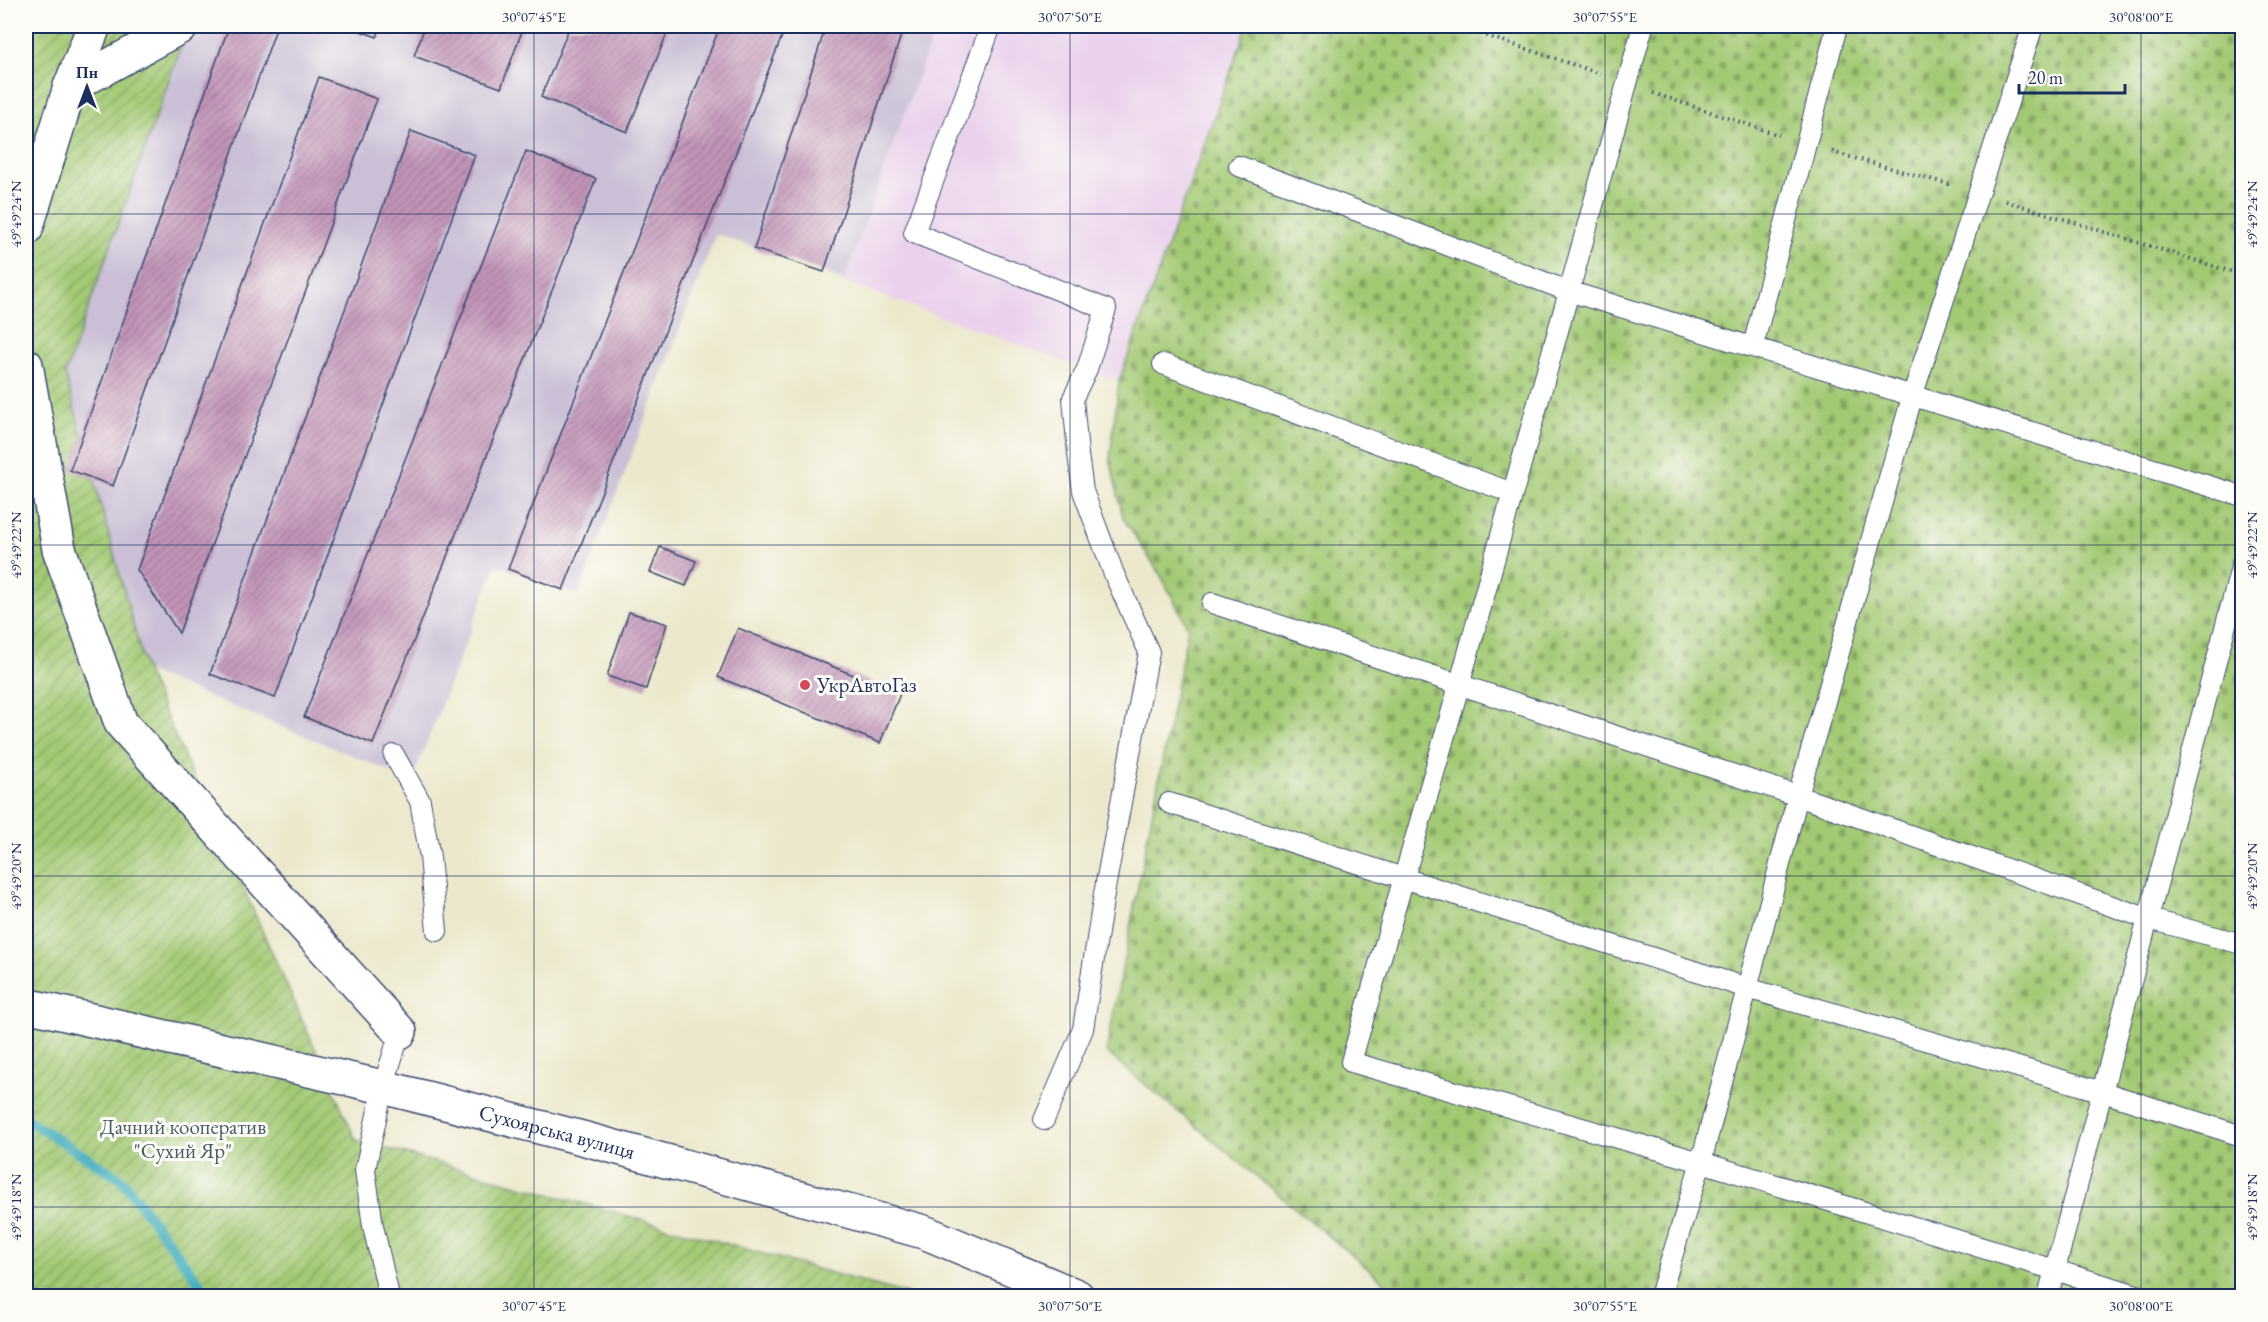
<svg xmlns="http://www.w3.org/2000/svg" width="2268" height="1322" font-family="'EB Garamond',serif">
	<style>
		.built { fill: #ead1ec }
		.industrial { fill: #cabfd6 }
		.cemetery { fill: url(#cemetery-stones); stroke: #5f7c68; stroke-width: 1.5 }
		.garden { fill: url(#garden-furrows); stroke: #5f7c68; stroke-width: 1.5 }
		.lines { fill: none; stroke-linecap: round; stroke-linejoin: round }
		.stream { stroke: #3fadbd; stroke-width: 10 }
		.building { fill: url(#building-hatch) }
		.service-casing { stroke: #3a4b6e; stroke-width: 22 }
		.minor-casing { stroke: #3a4b6e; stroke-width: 36 }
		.tertiary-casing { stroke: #3a4b6e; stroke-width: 36 }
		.path { stroke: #3a4b6e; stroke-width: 4; stroke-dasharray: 1.5 4.5; stroke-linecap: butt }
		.service { stroke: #fff; stroke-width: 20 }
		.minor { stroke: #fff; stroke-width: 33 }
		.tertiary { stroke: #fff; stroke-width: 33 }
		.ticks { fill: none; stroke: #1b2f5e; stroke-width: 1.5; stroke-opacity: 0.45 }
		.poi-dot { fill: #d1495b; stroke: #fdfcf7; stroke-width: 2 }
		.labels { text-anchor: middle; stroke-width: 6; stroke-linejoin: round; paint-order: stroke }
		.poi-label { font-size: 21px; fill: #1b2f5e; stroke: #fdfcf7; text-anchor: start }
		.park-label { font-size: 21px; fill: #445d64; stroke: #fdfcf7 }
		.street-label { font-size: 21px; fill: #1b2f5e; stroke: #fdfcf7 }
		.neatline { fill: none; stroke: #1b2f5e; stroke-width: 2 }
		.ticks-label { font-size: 15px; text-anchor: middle; fill: #1b2f5e }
	</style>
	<defs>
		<pattern id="cemetery-stones" width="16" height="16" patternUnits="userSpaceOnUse" patternTransform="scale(1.5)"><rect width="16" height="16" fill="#a3c973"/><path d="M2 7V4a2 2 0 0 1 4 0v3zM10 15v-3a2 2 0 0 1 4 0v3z" fill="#84a462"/></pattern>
		<pattern id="garden-furrows" width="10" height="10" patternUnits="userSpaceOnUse" patternTransform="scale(1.5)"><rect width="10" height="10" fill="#a3c973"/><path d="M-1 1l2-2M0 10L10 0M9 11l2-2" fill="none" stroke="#84a462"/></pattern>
		<pattern id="building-hatch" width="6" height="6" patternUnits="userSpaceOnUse" patternTransform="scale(1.5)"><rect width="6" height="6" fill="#c294b8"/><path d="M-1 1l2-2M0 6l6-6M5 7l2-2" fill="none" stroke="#9d7999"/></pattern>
	</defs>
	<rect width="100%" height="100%" fill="#fdfcf7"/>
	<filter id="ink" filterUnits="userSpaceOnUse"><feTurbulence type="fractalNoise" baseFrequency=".0167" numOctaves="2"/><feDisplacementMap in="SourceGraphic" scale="12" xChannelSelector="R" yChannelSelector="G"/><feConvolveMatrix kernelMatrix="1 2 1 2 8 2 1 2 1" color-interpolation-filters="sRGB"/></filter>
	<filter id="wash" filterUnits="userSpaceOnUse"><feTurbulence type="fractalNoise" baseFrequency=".008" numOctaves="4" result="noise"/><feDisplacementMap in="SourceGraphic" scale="24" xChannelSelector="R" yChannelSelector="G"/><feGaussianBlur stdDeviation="1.35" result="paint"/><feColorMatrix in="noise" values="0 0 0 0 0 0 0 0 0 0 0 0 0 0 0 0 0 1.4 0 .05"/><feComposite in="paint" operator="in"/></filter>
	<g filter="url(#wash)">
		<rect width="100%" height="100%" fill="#ece8cc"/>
		<!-- built -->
		<polygon class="built" points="936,26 1247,26 1119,381 844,282"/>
		<!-- industrial -->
		<polygon class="industrial" points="188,26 936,26 844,282 824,272 716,234 578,595 496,565 412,780 146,671 65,374"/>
		<!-- cemetery -->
		<polygon class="cemetery" points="1247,26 2242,26 2242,1296 1401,1296 1106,1052 1188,628 1160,574 1123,518 1110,458 1119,381"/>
		<!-- garden -->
		<polygon class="garden" points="26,26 188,26 65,374 146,671 356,1140 914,1296 26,1296"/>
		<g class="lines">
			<!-- stream -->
			<polyline class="stream" points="26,1119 122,1180 209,1296"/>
		</g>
		<g id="blocks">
			<!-- building -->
			<g class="building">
				<polygon points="229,26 277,26 113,486 70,470"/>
				<polygon points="346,26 381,26 377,37"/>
				<polygon points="425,26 524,26 501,88 414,56"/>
				<polygon points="570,26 670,26 627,132 541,97"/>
				<polygon points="720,26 786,26 563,590 508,569"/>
				<polygon points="826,26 904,26 824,272 754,249"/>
				<polygon points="319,77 377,99 179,633 137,570"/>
				<polygon points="411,131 475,155 275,698 210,674"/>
				<polygon points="526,151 596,179 373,744 304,717"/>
				<polygon points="660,547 696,561 686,586 650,572"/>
				<polygon points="629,612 667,624 646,689 607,676"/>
				<polygon points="738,628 900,694 880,743 718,677"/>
			</g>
		</g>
	</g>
	<g filter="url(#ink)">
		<use href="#blocks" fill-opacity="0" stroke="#3a4b6e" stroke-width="1.5"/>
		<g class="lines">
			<defs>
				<g id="service">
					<polyline points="991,26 914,233 1106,309 1087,369 1073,398 1078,454 1083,491 1114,574 1149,652 1104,894 1083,1029 1044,1120"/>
					<polyline points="1643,26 1459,686 1351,1062 1701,1162 2140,1296"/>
					<polyline points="1239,166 1568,291 2242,496"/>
					<polyline points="1753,346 1837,26"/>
					<polyline points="1163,364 1512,493"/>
					<polyline points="1212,603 1798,796 2149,919 2242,944"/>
					<polyline points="394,755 420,801 430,857 437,931"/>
					<polyline points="1169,803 1747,988 2103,1092 2242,1136"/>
					<polyline points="389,1296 373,1226 365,1170 383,1087 400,1032"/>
					<polyline points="1660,1296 1701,1162 1798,796 1913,394 2033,26"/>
					<polyline points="2048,1296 2242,564"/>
				</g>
				<g id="minor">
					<polyline points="70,87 182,26"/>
					<polyline points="26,229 70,87 94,26"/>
					<polyline points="26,365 59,549 121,723 400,1032"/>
				</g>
				<g id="tertiary">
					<path id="s1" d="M26,1005L383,1087L582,1138L924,1232L1077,1296"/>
				</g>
			</defs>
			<!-- service casing -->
			<use href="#service" class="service-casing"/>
			<!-- minor casing -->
			<use href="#minor" class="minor-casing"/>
			<!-- tertiary casing -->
			<use href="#tertiary" class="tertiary-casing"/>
			<!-- path -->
			<g class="path">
				<polyline points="1458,26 1601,74"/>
				<polyline points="1653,93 1779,135"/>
				<polyline points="1832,152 1952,185"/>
				<polyline points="2006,201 2242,275"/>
			</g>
			<!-- service -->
			<use href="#service" class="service"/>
			<!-- minor -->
			<use href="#minor" class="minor"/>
			<!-- tertiary -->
			<use href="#tertiary" class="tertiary"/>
		</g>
	</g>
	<!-- ticks -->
	<path class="ticks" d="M534,26V1296M1070,26V1296M1605,26V1296M2141,26V1296M26,214H2242M26,545H2242M26,876H2242M26,1207H2242"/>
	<!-- markers -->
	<circle class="poi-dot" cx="805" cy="685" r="6"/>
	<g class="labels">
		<!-- poi labels -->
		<g class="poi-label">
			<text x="817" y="692">УкрАвтоГаз</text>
		</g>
		<!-- park labels -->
		<g class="park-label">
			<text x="183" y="1134">Дачний кооператив<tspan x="183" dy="24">"Сухий Яр"</tspan></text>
		</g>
		<!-- street labels -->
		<g class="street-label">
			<text dy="7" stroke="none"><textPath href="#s1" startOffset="546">Сухоярська вулиця</textPath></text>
		</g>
	</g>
	<!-- margin -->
	<rect width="2268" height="1322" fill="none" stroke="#fdfcf7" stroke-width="66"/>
	<!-- north arrow -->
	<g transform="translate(87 87)" stroke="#fdfcf7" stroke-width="4.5" paint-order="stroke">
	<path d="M0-4.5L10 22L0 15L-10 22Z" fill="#1b2f5e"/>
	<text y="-9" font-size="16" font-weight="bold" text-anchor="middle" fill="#1b2f5e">Пн</text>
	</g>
	<!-- scale -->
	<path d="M2019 84v9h106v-9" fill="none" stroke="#1b2f5e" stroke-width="3"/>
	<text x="2028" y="84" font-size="18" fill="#1b2f5e" stroke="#fdfcf7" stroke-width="4.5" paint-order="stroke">20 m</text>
	<rect x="33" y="33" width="2202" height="1256" class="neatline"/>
	<g class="ticks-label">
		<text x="534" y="22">30°07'45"E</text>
		<text x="1070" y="22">30°07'50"E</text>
		<text x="1605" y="22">30°07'55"E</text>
		<text x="2141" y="22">30°08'00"E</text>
		<text transform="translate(16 214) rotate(-90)" y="5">49°49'24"N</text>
		<text transform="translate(2252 214) rotate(-90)" y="5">49°49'24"N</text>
		<text transform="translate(16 545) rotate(-90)" y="5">49°49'22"N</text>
		<text transform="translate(2252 545) rotate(-90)" y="5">49°49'22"N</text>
		<text transform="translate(16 876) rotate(-90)" y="5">49°49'20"N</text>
		<text transform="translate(2252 876) rotate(-90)" y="5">49°49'20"N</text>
		<text transform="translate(16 1207) rotate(-90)" y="5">49°49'18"N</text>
		<text transform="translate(2252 1207) rotate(-90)" y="5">49°49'18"N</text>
		<text x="534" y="1311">30°07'45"E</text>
		<text x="1070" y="1311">30°07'50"E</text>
		<text x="1605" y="1311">30°07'55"E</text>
		<text x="2141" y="1311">30°08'00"E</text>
	</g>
</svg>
